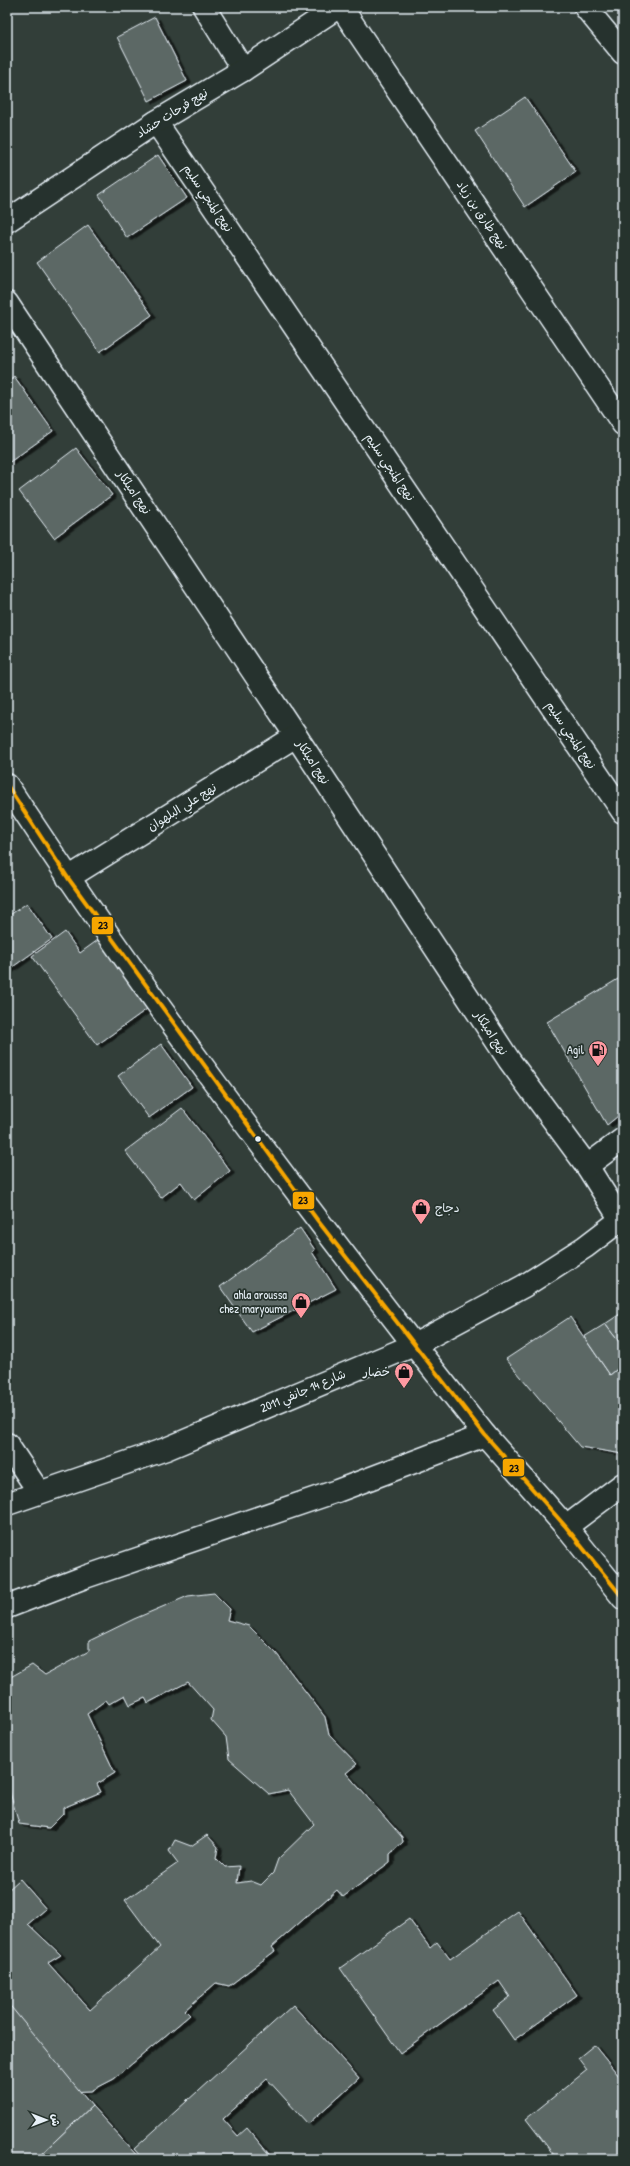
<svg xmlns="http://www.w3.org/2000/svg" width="630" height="2166" font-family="'Patrick Hand','Playpen Sans Arabic',sans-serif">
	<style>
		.building { fill: #5c6865; stroke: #e8f1f8; filter: url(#shadow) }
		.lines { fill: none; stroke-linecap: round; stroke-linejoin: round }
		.minor-casing { stroke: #e8f1f8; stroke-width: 25 }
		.secondary-casing { stroke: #e8f1f8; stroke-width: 25 }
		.primary-casing { stroke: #e8f1f8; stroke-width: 25 }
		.minor { stroke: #26332d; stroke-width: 22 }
		.secondary { stroke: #26332d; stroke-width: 22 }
		.primary { stroke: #26332d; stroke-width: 22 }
		.bus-1-casing { stroke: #26332d; stroke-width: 7 }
		.bus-1 { stroke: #f7a600; stroke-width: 4 }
		.bus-dot { fill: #e8f1f8; stroke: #26332d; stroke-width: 1.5 }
		.labels { text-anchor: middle; stroke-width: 3.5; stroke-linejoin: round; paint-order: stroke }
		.street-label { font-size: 12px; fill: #e8f1f8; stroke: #26332d }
		.poi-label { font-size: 12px; fill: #e8f1f8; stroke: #26332d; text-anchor: end }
		.line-badge { stroke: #26332d; stroke-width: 1.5 }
		.pale-badge-label { font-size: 11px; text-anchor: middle; font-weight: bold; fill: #111 }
	</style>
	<defs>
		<filter id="shadow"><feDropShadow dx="4.5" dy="2.5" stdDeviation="0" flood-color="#0009"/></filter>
	</defs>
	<rect width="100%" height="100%" fill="#323e39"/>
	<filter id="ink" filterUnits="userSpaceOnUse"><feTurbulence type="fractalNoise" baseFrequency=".025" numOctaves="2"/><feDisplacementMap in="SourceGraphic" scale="8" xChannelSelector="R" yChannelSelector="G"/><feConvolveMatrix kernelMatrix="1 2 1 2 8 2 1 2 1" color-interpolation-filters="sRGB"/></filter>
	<g filter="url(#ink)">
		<!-- building -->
		<g class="building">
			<polygon points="155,17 187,81 149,101 117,37"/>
			<polygon points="525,97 576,172 525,207 475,131"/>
			<polygon points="158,155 187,198 127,238 99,195"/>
			<polygon points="88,225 152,315 100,352 37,262"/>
			<polygon points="14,376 53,431 7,464 7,382"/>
			<polygon points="76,448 112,495 54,538 19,491"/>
			<polygon points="27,903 52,939 7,971 7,917"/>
			<polygon points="65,932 80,953 98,940 147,1009 97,1045 32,956"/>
			<polygon points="623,976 623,1112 607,1125 547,1022"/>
			<polygon points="161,1044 192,1087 149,1118 118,1076"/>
			<polygon points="182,1108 230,1171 194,1200 181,1182 161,1198 125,1151"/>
			<polygon points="300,1228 315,1250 312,1252 336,1289 252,1332 220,1287"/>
			<polygon points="620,1314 623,1319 623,1347 605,1324"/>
			<polygon points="570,1317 610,1375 623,1364 623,1454 580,1447 506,1359"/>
			<polygon points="605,1324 623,1347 623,1364 610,1375 584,1337"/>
			<polygon points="214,1593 230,1609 227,1620 249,1626 276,1653 325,1717 329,1735 357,1764 346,1773 402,1837 403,1842 390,1854 390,1862 343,1897 337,1890 272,1947 275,1951 229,1986 216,1983 185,2010 190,2015 114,2079 91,2091 67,2092 12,2030 19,2023 7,2008 7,1891 20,1879 46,1909 28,1924 61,1955 48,1963 90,2010 160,1947 125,1900 178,1863 169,1851 175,1840 191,1846 207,1835 218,1847 216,1858 225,1867 239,1866 237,1883 251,1881 261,1885 273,1873 278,1859 314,1824 288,1790 269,1794 229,1759 226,1737 211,1720 213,1710 188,1682 148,1703 145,1698 130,1705 125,1695 109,1704 106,1700 87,1714 115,1773 97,1784 101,1792 63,1808 63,1814 49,1828 19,1824 7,1782 7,1679 32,1665 45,1675 89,1651 89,1641 134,1619 188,1596"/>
			<polygon points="518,1911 577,1995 514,2040 493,2010 510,1997 499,1981 400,2053 340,1968 409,1919 430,1948 437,1942 450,1959"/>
			<polygon points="7,2002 92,2106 36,2159 7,2159"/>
			<polygon points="293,2005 359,2078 308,2124 267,2079 223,2119 238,2136 247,2128 273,2159 143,2159 134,2149"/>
			<polygon points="594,2045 623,2081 623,2159 557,2159 526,2119 587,2070 578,2058"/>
			<polygon points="92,2106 140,2159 36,2159"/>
		</g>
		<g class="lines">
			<defs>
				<g id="minor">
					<polyline points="204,7 243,70"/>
					<polyline points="341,7 623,424"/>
					<polyline points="585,7 623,53"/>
					<polyline points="156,122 623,812"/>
					<polyline points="7,221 156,122 243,70 338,7"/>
					<polyline points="7,303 296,736 509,1060 587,1166 621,1220"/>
					<path d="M7,785C133,978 273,1163 414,1345"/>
					<polyline points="68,878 296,736"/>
					<polyline points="587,1166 623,1139"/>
					<polyline points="7,1444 39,1492"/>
					<polyline points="566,1527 623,1484"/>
					<polyline points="7,1607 85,1577 337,1491 485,1435"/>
				</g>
				<polyline id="secondary" points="414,1345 485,1435 566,1527 623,1598"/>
				<polyline id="primary" points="7,1504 166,1449 414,1345 524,1286 585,1247 623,1218"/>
			</defs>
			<!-- minor casing -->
			<use href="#minor" class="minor-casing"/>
			<!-- secondary casing -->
			<use href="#secondary" class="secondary-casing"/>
			<!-- primary casing -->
			<use href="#primary" class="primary-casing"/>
			<!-- minor -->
			<use href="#minor" class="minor"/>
			<!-- secondary -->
			<use href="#secondary" class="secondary"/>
			<!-- primary -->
			<use href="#primary" class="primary"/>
			<defs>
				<polyline id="bus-1" points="7,785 68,878 318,1221 485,1435 566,1527 623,1598"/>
			</defs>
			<!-- bus-1 casing -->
			<use href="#bus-1" class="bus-1-casing"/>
			<!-- bus-1 -->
			<use href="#bus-1" class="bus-1"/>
		</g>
	</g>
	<!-- icons -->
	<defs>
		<symbol id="fuel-pin" viewBox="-11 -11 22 30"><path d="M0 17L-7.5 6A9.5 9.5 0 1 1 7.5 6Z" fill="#ff9aa2" stroke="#26332d"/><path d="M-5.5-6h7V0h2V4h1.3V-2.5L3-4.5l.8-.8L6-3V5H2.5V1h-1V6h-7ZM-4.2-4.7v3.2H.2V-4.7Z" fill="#111"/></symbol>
		<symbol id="shop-pin" viewBox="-11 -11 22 30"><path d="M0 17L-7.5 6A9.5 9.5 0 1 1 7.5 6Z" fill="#ff9aa2" stroke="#26332d"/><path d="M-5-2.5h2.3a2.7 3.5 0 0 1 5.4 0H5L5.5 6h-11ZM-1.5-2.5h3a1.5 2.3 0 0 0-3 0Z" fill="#111"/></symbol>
	</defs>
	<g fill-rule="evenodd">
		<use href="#fuel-pin" x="587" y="1039" width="22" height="30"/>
		<use href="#shop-pin" x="410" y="1197" width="22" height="30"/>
		<use href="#shop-pin" x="290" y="1291" width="22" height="30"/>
		<use href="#shop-pin" x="393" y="1361" width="22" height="30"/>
	</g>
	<!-- markers -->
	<circle class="bus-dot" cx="258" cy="1139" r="3.5"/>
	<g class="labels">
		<!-- street labels -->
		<g class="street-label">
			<text transform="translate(172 113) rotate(-32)" y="4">نهج فرحات حشاد</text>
			<text transform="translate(208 198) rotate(56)" y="4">نهج المنجي سليم</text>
			<text transform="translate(482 215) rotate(56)" y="4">نهج طارق بن زياد</text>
			<text transform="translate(390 467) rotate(56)" y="4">نهج المنجي سليم</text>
			<text transform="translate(134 492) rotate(56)" y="4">نهج اميلكار</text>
			<text transform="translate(571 735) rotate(56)" y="4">نهج المنجي سليم</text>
			<text transform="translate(313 762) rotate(57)" y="4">نهج اميلكار</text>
			<text transform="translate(182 807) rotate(-32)" y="4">نهج علي البلهوان</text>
			<text transform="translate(491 1033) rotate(57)" y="4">نهج اميلكار</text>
			<text transform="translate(303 1391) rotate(-23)" y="4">شارع 14 جانفي 2011</text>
		</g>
		<!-- poi labels -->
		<g class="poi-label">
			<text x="584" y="1054">Agil</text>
			<text x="435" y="1212" text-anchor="start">دجاج</text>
			<text x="287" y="1299">ahla aroussa<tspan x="287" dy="14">chez maryouma</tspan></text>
			<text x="390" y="1376">خضار</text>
		</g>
	</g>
	<g class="line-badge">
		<rect x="91" y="916" width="23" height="19" rx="4" fill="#f7a600"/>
		<rect x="292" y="1191" width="23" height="19" rx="4" fill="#f7a600"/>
		<rect x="502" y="1458" width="23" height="19" rx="4" fill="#f7a600"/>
	</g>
	<g class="pale-badge-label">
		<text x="103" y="929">23</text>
		<text x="303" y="1204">23</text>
		<text x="514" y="1472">23</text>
	</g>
	<!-- margin -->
	<rect width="630" height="2166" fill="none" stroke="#26332d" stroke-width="24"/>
	<rect x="12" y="12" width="606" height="2142" fill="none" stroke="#e8f1f8" stroke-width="1.5" filter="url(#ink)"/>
	<!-- north arrow -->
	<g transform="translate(46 2120) rotate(90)" stroke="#26332d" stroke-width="3" paint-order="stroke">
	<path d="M0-3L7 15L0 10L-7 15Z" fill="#e8f1f8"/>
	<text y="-6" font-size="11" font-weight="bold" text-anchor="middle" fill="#e8f1f8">ش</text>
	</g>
</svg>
